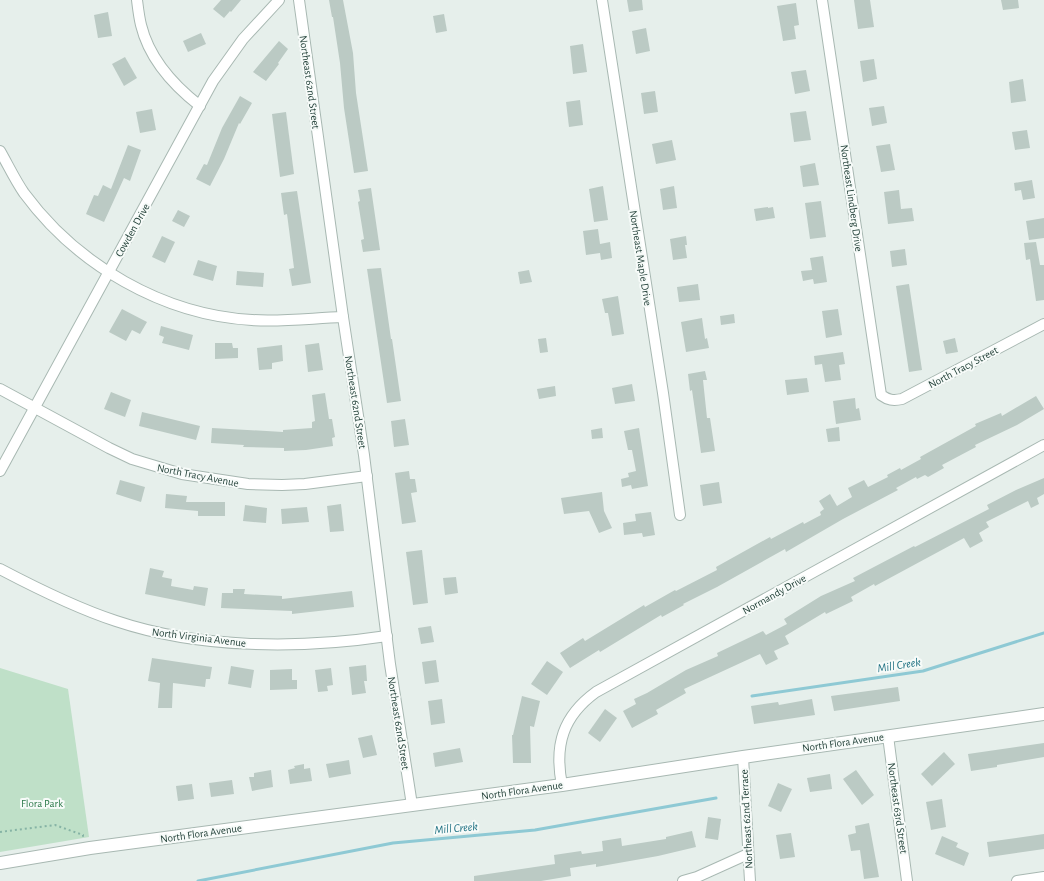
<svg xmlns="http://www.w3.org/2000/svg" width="1044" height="881" font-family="'Alegreya Sans',sans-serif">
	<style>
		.green { fill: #bfe0c8 }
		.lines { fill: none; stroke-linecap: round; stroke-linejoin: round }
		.stream { stroke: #8ec9d4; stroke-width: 3 }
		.building { fill: #bbcac4 }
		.minor-casing { stroke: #a8b8b2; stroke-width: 12 }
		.tertiary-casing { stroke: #a8b8b2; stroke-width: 14 }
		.path { stroke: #86b3a5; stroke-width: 2; stroke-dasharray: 2 3; stroke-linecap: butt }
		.minor { stroke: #fff; stroke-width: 10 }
		.tertiary { stroke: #fff; stroke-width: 12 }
		.labels { text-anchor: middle; stroke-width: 4; stroke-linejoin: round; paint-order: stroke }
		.street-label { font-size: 11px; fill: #24423a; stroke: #f7fbf9 }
		.park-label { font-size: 11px; fill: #2d7a4b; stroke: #f7fbf9 }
		.water-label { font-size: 12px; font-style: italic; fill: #1c6f80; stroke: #f7fbf9 }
	</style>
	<rect width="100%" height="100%" fill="#e6efeb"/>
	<!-- green -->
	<polygon class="green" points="0,668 68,689 89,837 0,852"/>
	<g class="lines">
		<!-- stream -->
		<g class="stream">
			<polyline points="752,696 923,671 1044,633"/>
			<polyline points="198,881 393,843 535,830 716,798"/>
		</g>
	</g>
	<!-- building -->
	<g class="building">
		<polygon points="221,0 241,0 231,12 230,11 224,18 213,9"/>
		<polygon points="329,0 343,0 353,53 356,93 368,171 354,173 344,108 340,63 333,17 332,17"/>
		<polygon points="627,0 642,0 643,10 629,12"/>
		<polygon points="854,0 870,0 874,27 858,29"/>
		<polygon points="1001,0 1018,0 1019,8 1003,10"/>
		<polygon points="796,3 799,25 794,26 796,39 783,41 777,6"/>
		<polygon points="108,12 112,36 98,38 94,15"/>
		<polygon points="444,14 447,31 436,33 433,16"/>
		<polygon points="646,28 650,51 636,54 632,31"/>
		<polygon points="201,33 206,44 188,52 183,41"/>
		<polygon points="279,41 288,49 278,63 279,64 266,81 253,72"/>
		<polygon points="583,44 587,72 573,74 570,46"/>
		<polygon points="125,57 137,78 124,86 112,64"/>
		<polygon points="874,59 877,79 863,82 860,61"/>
		<polygon points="806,70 810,91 795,94 791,72"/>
		<polygon points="1023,79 1026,101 1011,103 1009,82"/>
		<polygon points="655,91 658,112 644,114 641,93"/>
		<polygon points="240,96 252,103 240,124 239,123 224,159 210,186 196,179 204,164 207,165 222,128"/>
		<polygon points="580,100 583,125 569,127 566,102"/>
		<polygon points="884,106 887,123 872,126 869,108"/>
		<polygon points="152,109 156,130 140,133 136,112"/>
		<polygon points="806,111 811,140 794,142 790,113"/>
		<polygon points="286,112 294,174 280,177 272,114"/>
		<polygon points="1027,130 1030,148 1015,150 1012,132"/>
		<polygon points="672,140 676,160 656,164 652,144"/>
		<polygon points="890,144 895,170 881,172 876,146"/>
		<polygon points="128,145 141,150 130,181 124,178 104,222 86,214 94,195 98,196 103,185 111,189"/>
		<polygon points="815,163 819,185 803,187 800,166"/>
		<polygon points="1032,180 1035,198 1023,200 1021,190 1015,191 1014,183"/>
		<polygon points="603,186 608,220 594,222 589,189"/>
		<polygon points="674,186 677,208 663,210 660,189"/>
		<polygon points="371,188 380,250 363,252 361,240 364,239 358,202 360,201 358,190"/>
		<polygon points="899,190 901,209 912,208 914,221 888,224 884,192"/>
		<polygon points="297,191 311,283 292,286 289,269 294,268 287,214 284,215 281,193"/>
		<polygon points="821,201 826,237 810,239 805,203"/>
		<polygon points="768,207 768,208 773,207 775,218 756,221 754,209"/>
		<polygon points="178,210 190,216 184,227 172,221"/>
		<polygon points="1044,218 1044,238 1029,240 1026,221"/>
		<polygon points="598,229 600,244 610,242 612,258 601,260 600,253 586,255 583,231"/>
		<polygon points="162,236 175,242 165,263 152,257"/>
		<polygon points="686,236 687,245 685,245 687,258 673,260 670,239"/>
		<polygon points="1036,242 1040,265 1044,265 1044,300 1036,301 1030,259 1026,260 1024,243"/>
		<polygon points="905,249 907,265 892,267 890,251"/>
		<polygon points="823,256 827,282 814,284 813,279 803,281 801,271 812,270 810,258"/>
		<polygon points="198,260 217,266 213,281 193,275"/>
		<polygon points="381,268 391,339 392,339 401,401 387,403 367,269"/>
		<polygon points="529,270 532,282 520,284 518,272"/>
		<polygon points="237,271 264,273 263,287 236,285"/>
		<polygon points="698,284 700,300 679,302 677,287"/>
		<polygon points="909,284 922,370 909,372 896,286"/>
		<polygon points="618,296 624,334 612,336 608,313 605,313 602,299"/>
		<polygon points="122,309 147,322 140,334 132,330 126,341 109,332"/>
		<polygon points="838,309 842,335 826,338 822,311"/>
		<polygon points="734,314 735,323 721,325 720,316"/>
		<polygon points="702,318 705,339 707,338 709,348 686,352 681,322"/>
		<polygon points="161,326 193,335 189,350 162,343 164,337 159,335"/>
		<polygon points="546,338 548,352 540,353 538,339"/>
		<polygon points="955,338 958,352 946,354 943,341"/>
		<polygon points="215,343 232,343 233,348 238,348 238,358 215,359"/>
		<polygon points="319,343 323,370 308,372 305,345"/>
		<polygon points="282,345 283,361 272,363 272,369 259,370 257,348"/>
		<polygon points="843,352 845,364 839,365 841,380 825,382 822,364 815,365 814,356"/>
		<polygon points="705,371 707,380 703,380 707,418 710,418 715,451 701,453 692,390 690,391 688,374"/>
		<polygon points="807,378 809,392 787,395 785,380"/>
		<polygon points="632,384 635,401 615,404 612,388"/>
		<polygon points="555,386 556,396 539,399 537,389"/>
		<polygon points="111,392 131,400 125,417 104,409"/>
		<polygon points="325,393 329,419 332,419 335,437 332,438 333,446 306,450 284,451 284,448 243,447 244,445 211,443 212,428 283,432 283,430 312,428 312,422 315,421 312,395"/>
		<polygon points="1036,396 1044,409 1017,425 975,445 976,447 942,465 944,468 928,477 925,475 917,479 916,477 896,488 898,490 843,519 786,552 785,549 717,587 683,604 684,605 662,617 661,615 600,652 599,650 570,668 560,653 583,638 585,641 644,605 645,607 675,590 676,591 717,570 716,567 770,537 771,539 803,522 804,524 821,515 820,512 824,509 819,501 830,494 837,506 852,497 848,488 864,480 868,487 888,477 887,475 900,468 901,470 921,459 920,457 976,426 975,424 1001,413 1002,416"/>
		<polygon points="855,398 856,409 859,408 861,420 836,424 833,401"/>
		<polygon points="142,412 200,426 196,440 139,426"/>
		<polygon points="405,419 409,445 394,447 391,421"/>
		<polygon points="839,427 840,441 828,442 826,429"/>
		<polygon points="602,428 603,438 592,439 591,430"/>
		<polygon points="639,428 648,486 632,489 631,485 622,487 621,479 629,477 628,473 636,471 632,450 628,450 624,431"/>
		<polygon points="409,471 410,479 415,479 417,492 411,493 416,522 402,524 395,473"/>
		<polygon points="1044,478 1044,494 1037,498 1039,504 1031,508 1028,501 986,522 989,527 979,533 983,541 970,548 964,538 875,586 874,584 851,597 853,601 826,614 825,612 785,636 789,644 774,651 778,659 766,665 760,654 684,689 686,693 656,710 658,714 632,728 623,711 636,704 634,699 647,693 686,670 718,656 717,653 763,631 766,635 787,624 784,619 821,596 855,581 853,578 914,546 915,547 989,509 987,505 1016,490"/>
		<polygon points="120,480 145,487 141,502 116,494"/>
		<polygon points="719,482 722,503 703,506 700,485"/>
		<polygon points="602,492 604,511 612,528 599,533 589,511 564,514 561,498"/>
		<polygon points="166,494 187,496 186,502 225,502 225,516 198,516 198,511 165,508"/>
		<polygon points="341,504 344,531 330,532 327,506"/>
		<polygon points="245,505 267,508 266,523 243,521"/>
		<polygon points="307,507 309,522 282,524 281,509"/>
		<polygon points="651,512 655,535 643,537 642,533 624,535 623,523 636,521 635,514"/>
		<polygon points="422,550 428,603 413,605 406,552"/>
		<polygon points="150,568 164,571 162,577 172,579 171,586 193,590 194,586 208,588 205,606 145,594"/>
		<polygon points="456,577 458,593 445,595 443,578"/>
		<polygon points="233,589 245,589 244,594 282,596 282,599 352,591 354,607 292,614 292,611 221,608 222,593 233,593"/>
		<polygon points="431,626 434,642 421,644 418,628"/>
		<polygon points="152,658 212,667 210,679 206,679 205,687 173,683 172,708 158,708 160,683 148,681"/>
		<polygon points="436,660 439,682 425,684 422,662"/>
		<polygon points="547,661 563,672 547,695 531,684"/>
		<polygon points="366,665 367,681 364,681 366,693 352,695 349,667"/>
		<polygon points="231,666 254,670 251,688 228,684"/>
		<polygon points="331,668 333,685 327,686 328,691 318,692 315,670"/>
		<polygon points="292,669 292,680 297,680 297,689 270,690 270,670"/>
		<polygon points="898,687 900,701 834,711 831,696"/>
		<polygon points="522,696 540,701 534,727 530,726 531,763 513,763 512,735 513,735"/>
		<polygon points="442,699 445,723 431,725 428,701"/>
		<polygon points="812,699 815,715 754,724 751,706 778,702 779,705"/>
		<polygon points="605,709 617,718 600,742 588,733"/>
		<polygon points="372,735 377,755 363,758 358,738"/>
		<polygon points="1044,743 1044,757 997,765 997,767 971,771 968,754"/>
		<polygon points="460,748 463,762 435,767 433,753"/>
		<polygon points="944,752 955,764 932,786 921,774"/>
		<polygon points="349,760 351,774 329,778 326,764"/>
		<polygon points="304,764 304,769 310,768 312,781 290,784 288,770 295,768 294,766"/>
		<polygon points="271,770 273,787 252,791 249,777 254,777 254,773"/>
		<polygon points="856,770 874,795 862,805 843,779"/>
		<polygon points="830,774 832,789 810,792 807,778"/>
		<polygon points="232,780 234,794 211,797 209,783"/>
		<polygon points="778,783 792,789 781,812 768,806"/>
		<polygon points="192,784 194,799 178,801 176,786"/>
		<polygon points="942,799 946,827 931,830 926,802"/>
		<polygon points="708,817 721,819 718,840 705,838"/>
		<polygon points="869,823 879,877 864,879 860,850 851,851 848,835 856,833 855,826"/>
		<polygon points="692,831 696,847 658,856 596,867 596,864 570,868 571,876 541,881 474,881 474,876 555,864 554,855 581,851 582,854 603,851 602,841 621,838 622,846 666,839 666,837"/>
		<polygon points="791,833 795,857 780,859 776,835"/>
		<polygon points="1044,834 1044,849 989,857 987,842"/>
		<polygon points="942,836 958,843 956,847 969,853 964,866 935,854"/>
	</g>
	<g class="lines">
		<defs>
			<g id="minor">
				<path d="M137,0C138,8 139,17 141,25C149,58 173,85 200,106"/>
				<polyline points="299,0 343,317 364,455 390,664 412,805"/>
				<polyline points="602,0 663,393 680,515"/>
				<path d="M822,0L881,395C888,400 893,401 902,399L1044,324"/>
				<path d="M0,151C8,165 15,180 24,193C77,265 163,315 252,320C282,322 313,318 343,317"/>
				<polyline points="0,389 109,448 132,459 182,474 248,484 282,485 305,484 367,476"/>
				<polyline points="0,471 213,81 243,39 279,0"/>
				<path d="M0,569C38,589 76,608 116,621C199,649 301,649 387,636"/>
				<polyline points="888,736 907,881"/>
				<polyline points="743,757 750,881"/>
				<path d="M562,785C554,745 563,716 596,692L1044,445"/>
				<polyline points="683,881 697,877 748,854"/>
				<polyline points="1017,881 1044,877"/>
			</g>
			<polyline id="tertiary" points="0,863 90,848 562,785 743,757 1044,714"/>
		</defs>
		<!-- minor casing -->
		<use href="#minor" class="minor-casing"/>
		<!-- tertiary casing -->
		<use href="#tertiary" class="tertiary-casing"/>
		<!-- path -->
		<polyline class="path" points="0,832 55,825 83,835 83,838"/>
		<!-- minor -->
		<use href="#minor" class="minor"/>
		<!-- tertiary -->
		<use href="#tertiary" class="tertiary"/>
	</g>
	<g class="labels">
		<!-- street labels -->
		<g class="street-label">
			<text transform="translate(310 82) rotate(82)" y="4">Northeast 62nd Street</text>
			<text transform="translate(852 198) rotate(82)" y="4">Northeast Lindberg Drive</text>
			<text transform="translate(132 230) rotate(-61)" y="4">Cowden Drive</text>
			<text transform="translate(641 258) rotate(81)" y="4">Northeast Maple Drive</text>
			<text transform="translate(963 367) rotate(-28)" y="4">North Tracy Street</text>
			<text transform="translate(356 402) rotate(81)" y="4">Northeast 62nd Street</text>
			<text transform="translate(198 475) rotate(11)" y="4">North Tracy Avenue</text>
			<text transform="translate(774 594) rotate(-29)" y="4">Normandy Drive</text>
			<text transform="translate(199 637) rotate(7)" y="4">North Virginia Avenue</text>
			<text transform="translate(399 723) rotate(81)" y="4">Northeast 62nd Street</text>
			<text transform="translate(843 742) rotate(-8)" y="4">North Flora Avenue</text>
			<text transform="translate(522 790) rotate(-8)" y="4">North Flora Avenue</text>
			<text transform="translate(898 808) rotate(82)" y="4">Northeast 63rd Street</text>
			<text transform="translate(746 819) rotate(-93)" y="4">Northeast 62nd Terrace</text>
			<text transform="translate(201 833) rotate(-8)" y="4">North Flora Avenue</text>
		</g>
		<!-- park labels -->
		<g class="park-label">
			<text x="42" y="807">Flora Park</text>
		</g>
		<!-- water labels -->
		<g class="water-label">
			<text transform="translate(899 665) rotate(-9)" y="4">Mill Creek</text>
			<text transform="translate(456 828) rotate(-5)" y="4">Mill Creek</text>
		</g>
	</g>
</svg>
